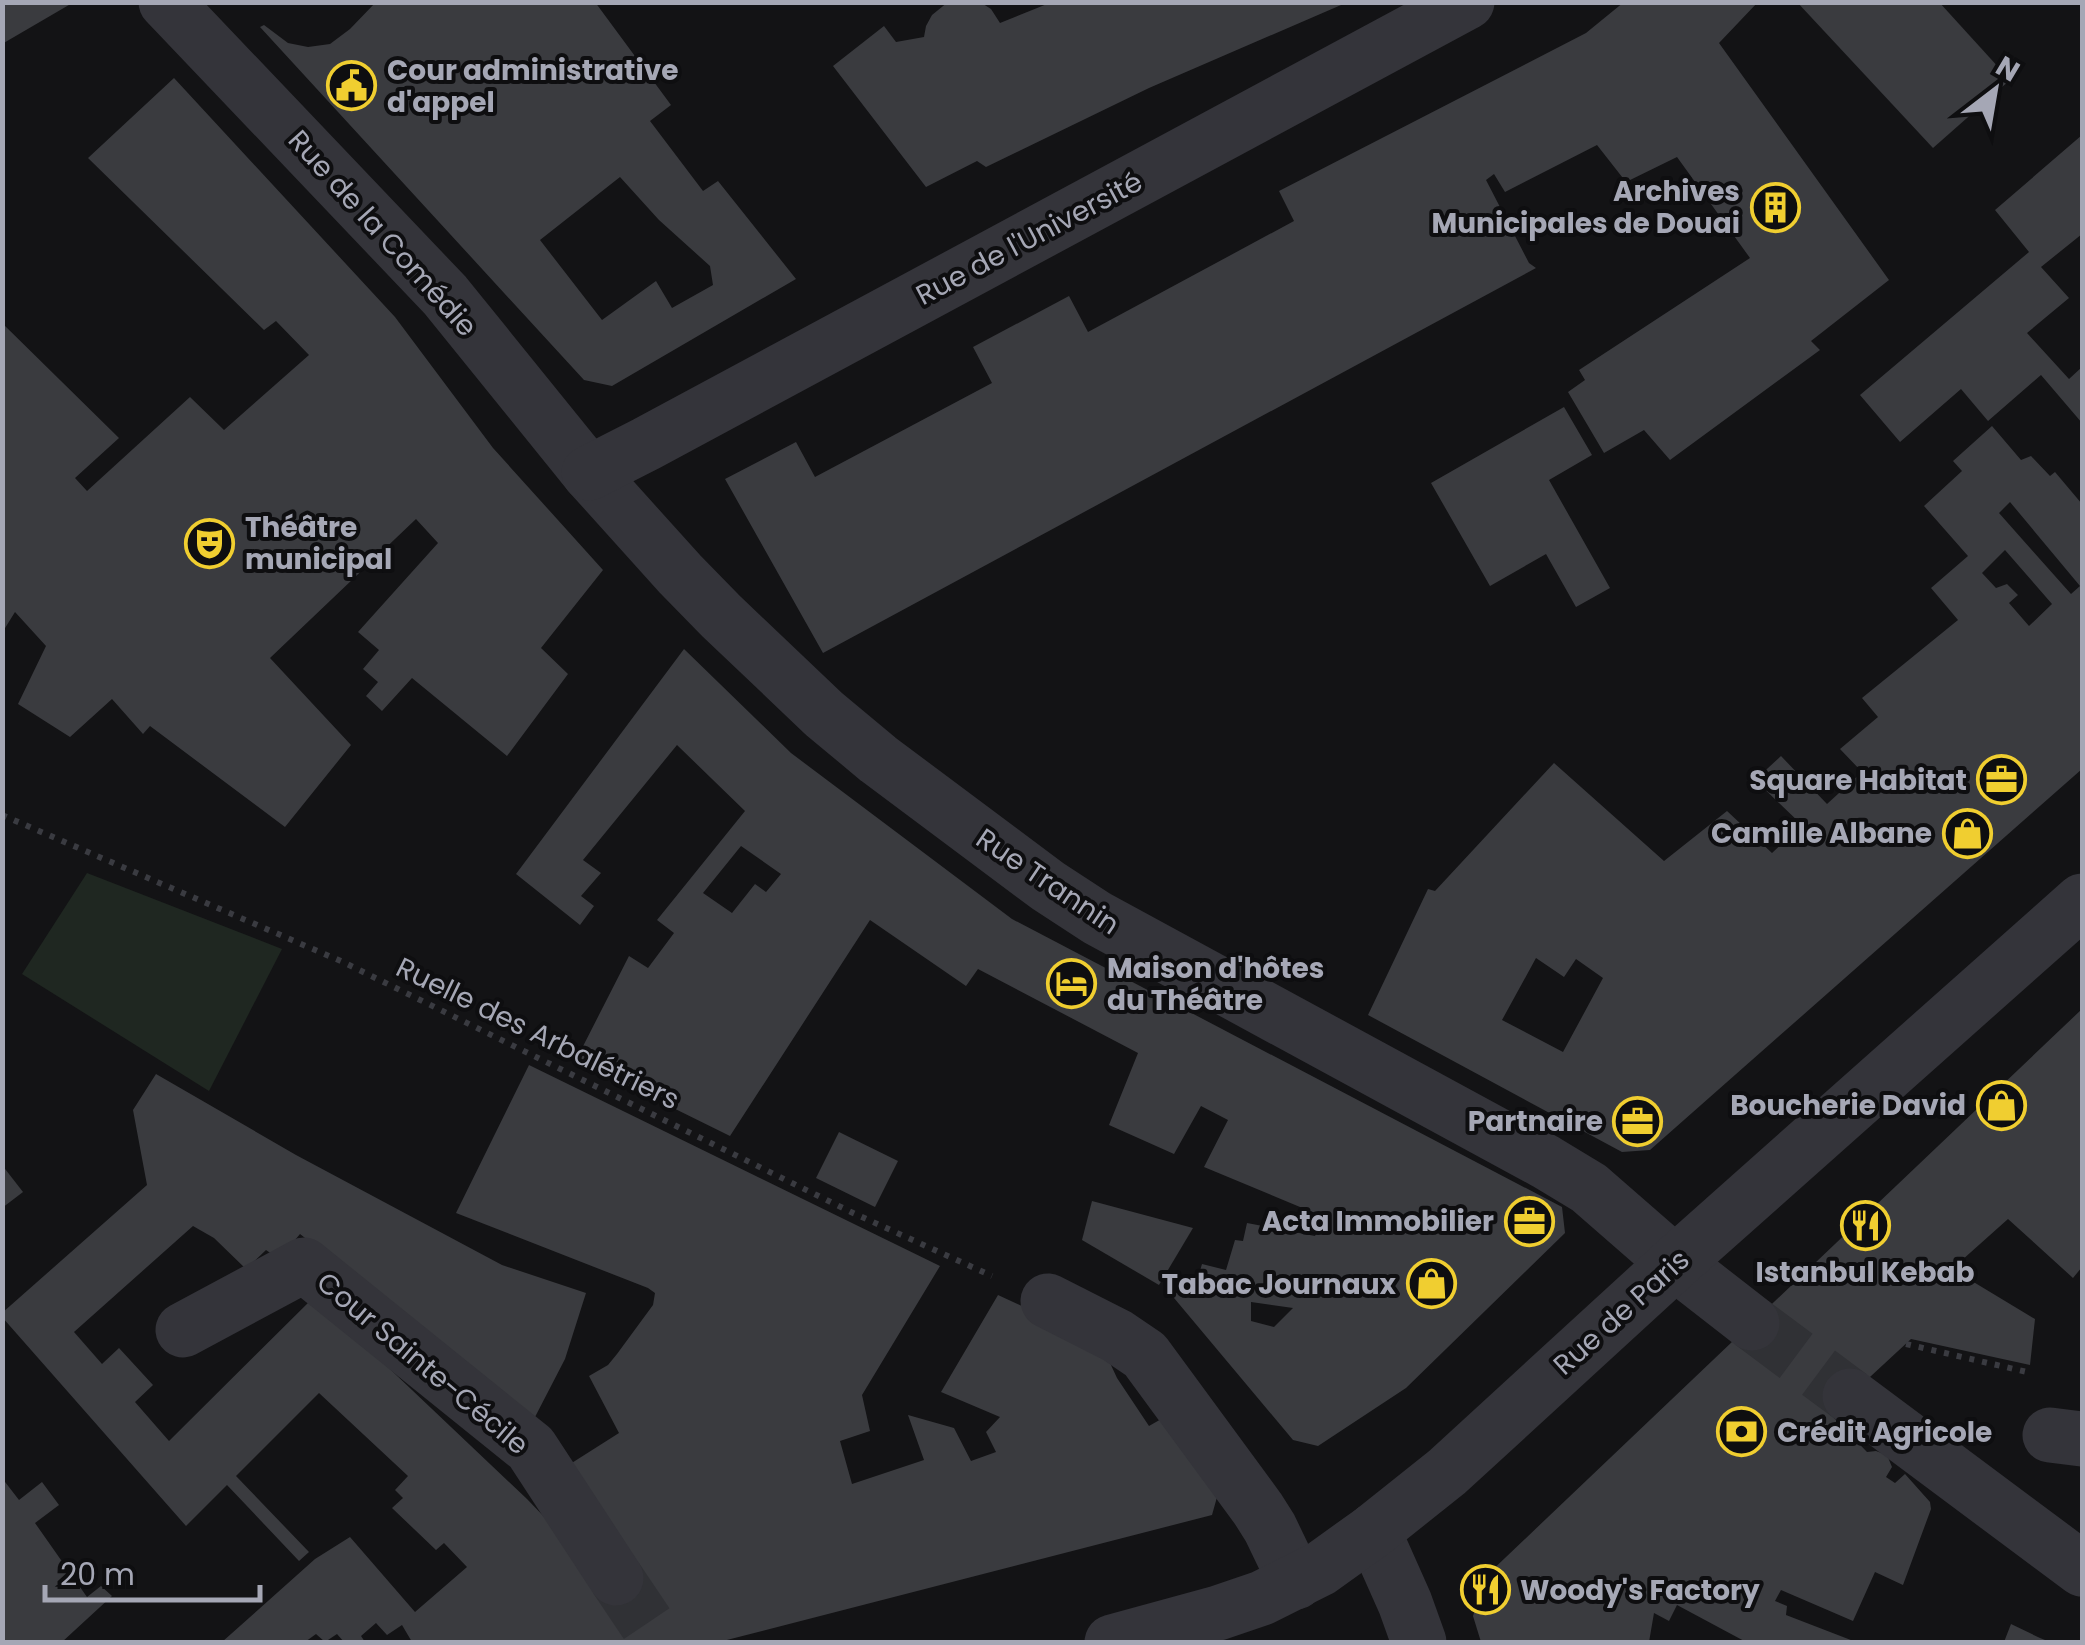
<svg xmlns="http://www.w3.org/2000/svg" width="2085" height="1645" font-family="Poppins,sans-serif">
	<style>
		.green { fill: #1f2721 }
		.building { fill: #3a3b3f; fill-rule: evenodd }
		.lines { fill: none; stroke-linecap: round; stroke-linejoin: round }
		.minor-tunnel { stroke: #303135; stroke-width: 55; stroke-dasharray: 55 28; stroke-linecap: butt }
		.path { stroke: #3a3b41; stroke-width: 6; stroke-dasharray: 5 8; stroke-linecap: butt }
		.minor { stroke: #34343a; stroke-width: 55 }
		.labels { text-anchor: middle; stroke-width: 8; stroke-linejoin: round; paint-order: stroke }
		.poi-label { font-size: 28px; font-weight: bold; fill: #a5a7b5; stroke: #0e0e10; text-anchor: end }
		.street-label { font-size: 28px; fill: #a5a7b5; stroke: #0e0e10 }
	</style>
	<rect width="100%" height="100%" fill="#131315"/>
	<!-- green -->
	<polygon class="green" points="87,873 282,949 209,1091 22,974"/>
	<!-- building -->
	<g class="building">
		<polygon points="2,2 74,2 2,44"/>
		<path d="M376,2H595L671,105L650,121L703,191L718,181L796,279L612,386L584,380L260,27L264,25L288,43L308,47L330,44L350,29ZM620,177L659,220L710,266L713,285L672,308L656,281L602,320L540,240Z"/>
		<polygon points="948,2 980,2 991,9 1000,23 1052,2 1348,2 1149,88 986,167 977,161 926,187 833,66 884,26 896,42 924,37 926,26 932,15"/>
		<polygon points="1624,2 1758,2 1719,43 1889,280 1811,341 1820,350 1670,460 1644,430 1604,453 1568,392 1585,380 1579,370 1750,258 1677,157 1626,182 1597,145 1505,192 1494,174 1486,180 1529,263 1536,268 823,653 725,479 796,442 815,477 992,383 973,347 1069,296 1088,332 1294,221 1279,191 1586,33"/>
		<polygon points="1797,2 1939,2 2010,80 1933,148"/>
		<polygon points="174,78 395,317 493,448 603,570 541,648 568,674 507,756 412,678 382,711 366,696 378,682 363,669 379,650 358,632 438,543 416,519 270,658 351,745 285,827 150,726 143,734 112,699 70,737 18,704 46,646 15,612 2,633 2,323 119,438 75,478 87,491 190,397 224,430 309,355 276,321 264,330 88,158"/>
		<polygon points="2082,135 2082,234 2041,267 2069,298 2027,333 2069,379 2082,367 2082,423 2041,375 1988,421 1961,389 1900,442 1860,395 2029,252 1995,210"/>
		<polygon points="1564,407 1592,455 1549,480 1610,588 1576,607 1546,554 1490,586 1431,483"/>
		<path d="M1992,426L2021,460L2031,456L2050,476L2055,472L2082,504V769L1650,1150L1622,1152L1368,1015L1428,889L1435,891L1554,763L1664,861L1727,811L1772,853L1802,825L1755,780L1781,756L1827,804L1862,772L1840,749L1878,717L1862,698L1958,620L1931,588L1968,556L1924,506L1962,471L1953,461ZM2010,502L2080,586L2071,594L1999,513ZM2005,550L2052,604L2029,626L2009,603L2018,595L2007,584L1996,588L1982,573ZM1536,958L1564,977L1576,959L1603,978L1563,1052L1502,1020Z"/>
		<path d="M684,649L791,753L1012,919L1562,1207L1565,1233L1406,1388L1318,1446L1293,1440L1169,1292L1178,1293L1188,1280L1196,1284L1202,1264L1226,1270L1235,1240L1243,1241L1247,1223L1315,1236L1324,1217L1204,1167L1228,1120L1201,1106L1174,1154L1109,1125L1138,1053L978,969L966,986L870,920L730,1136L576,1060L629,956L648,968L674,933L657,920L745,811L677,745L583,860L601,873L581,896L594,906L580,925L516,874ZM741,846L781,874L766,892L755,884L732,913L703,893ZM1251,1302L1293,1308L1274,1327L1251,1321Z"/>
		<polygon points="2082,1009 2082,1267 2073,1278 2008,1219 1952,1269 2035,1319 2030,1365 1911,1339 1830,1414 1867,1452 1876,1451 1887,1455 1892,1467 1886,1477 1895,1483 1905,1474 1930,1502 1931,1509 1903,1585 1875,1572 1853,1621 1781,1590 1775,1601 1787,1606 1786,1615 1856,1642 1746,1642 1677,1605 1669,1621 1654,1613 1649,1642 1481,1642 1473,1616 1485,1577"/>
		<polygon points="529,1065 940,1266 862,1395 870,1431 840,1441 852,1484 924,1460 908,1415 954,1428 971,1461 996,1452 986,1432 1000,1417 941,1392 998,1295 1054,1321 1097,1335 1117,1378 1149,1426 1163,1418 1219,1490 1212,1515 719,1642 412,1642 402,1625 387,1635 376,1623 361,1636 365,1642 344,1642 337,1634 325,1642 316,1634 305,1642 222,1642 315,1559 350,1537 415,1612 467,1567 444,1543 436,1550 392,1508 403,1498 395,1490 408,1476 319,1393 236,1476 309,1552 299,1561 227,1485 186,1526 2,1317 2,1313 147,1185 133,1110 156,1074 296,1155 502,1265 586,1293 565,1359 535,1417 300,1234 279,1259 266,1250 246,1269 214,1238 193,1226 74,1332 102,1364 119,1348 153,1385 135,1402 169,1441 314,1297 527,1499 606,1581 567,1466 619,1433 589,1376 608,1365 617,1354 653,1305 655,1293 648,1288 456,1213"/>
		<polygon points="839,1132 898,1161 875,1207 816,1178"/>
		<polygon points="2,1165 23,1192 2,1208"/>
		<polygon points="1092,1201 1193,1228 1159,1285 1082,1240"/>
		<polygon points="2,1478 19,1500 42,1482 59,1505 35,1523 87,1597 101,1586 112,1596 62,1642 2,1642"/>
		<polygon points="2011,1624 2040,1638 2050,1642 2004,1642"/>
	</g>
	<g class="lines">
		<!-- minor-tunnel -->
		<g class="minor-tunnel">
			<polyline points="1752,1323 1850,1396"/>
			<polyline points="616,1578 659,1642"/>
		</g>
		<!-- path -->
		<g class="path">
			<polyline points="2,815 343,962 851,1212 992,1276"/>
			<polyline points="1906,1344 2027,1372 2028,1377"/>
		</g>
		<!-- minor -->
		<g class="minor">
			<polyline points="166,2 445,295 589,473 680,574 721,616 824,714 878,759 1048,886 1097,918 1546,1162 1589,1188 1675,1263 1752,1323"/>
			<polyline points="589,473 646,444 1467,2"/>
			<polyline points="1048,1301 1117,1336 1145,1355 1258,1509 1270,1528 1296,1582"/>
			<polyline points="183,1330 304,1265 531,1448 616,1578"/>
			<polyline points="1850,1396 2082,1569"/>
			<polyline points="2050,1435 2082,1439"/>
			<polyline points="1373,1531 1405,1603 1419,1642"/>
			<polyline points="1112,1642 1218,1613 1262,1598 1320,1569 1373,1531 1447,1472 1675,1263 2082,901"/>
		</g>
	</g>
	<!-- icons -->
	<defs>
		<symbol id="civic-ring" viewBox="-11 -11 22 22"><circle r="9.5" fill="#0e0e10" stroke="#f0ce30" stroke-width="1.5"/><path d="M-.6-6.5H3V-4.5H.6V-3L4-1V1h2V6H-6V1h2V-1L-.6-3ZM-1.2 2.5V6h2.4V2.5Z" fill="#f0ce30"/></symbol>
		<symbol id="building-ring" viewBox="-11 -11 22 22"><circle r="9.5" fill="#0e0e10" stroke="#f0ce30" stroke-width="1.5"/><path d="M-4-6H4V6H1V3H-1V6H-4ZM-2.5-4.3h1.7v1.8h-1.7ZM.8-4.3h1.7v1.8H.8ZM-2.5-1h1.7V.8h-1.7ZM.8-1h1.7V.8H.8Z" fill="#f0ce30"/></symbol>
		<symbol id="theatre-ring" viewBox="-11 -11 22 22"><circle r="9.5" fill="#0e0e10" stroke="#f0ce30" stroke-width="1.5"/><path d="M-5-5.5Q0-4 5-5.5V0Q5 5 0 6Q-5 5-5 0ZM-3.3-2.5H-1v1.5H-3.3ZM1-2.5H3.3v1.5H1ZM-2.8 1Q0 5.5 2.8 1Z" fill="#f0ce30"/></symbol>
		<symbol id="office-ring" viewBox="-11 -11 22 22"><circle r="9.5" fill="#0e0e10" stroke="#f0ce30" stroke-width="1.5"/><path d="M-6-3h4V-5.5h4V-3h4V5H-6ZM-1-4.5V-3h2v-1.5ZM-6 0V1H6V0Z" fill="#f0ce30"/></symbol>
		<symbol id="shop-ring" viewBox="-11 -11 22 22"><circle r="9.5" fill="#0e0e10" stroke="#f0ce30" stroke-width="1.5"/><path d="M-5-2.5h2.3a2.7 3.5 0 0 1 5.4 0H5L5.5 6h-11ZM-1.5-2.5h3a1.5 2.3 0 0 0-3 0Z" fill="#f0ce30"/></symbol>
		<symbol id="hotel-ring" viewBox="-11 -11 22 22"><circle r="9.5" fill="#0e0e10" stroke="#f0ce30" stroke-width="1.5"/><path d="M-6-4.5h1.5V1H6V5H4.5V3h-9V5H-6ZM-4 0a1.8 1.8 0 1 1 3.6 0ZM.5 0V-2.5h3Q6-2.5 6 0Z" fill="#f0ce30"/></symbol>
		<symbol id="restaurant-ring" viewBox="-11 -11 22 22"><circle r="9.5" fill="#0e0e10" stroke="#f0ce30" stroke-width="1.5"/><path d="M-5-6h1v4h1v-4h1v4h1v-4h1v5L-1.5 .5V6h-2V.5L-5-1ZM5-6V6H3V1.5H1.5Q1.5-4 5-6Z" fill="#f0ce30"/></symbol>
		<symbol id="bank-ring" viewBox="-11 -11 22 22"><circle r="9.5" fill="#0e0e10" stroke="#f0ce30" stroke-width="1.5"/><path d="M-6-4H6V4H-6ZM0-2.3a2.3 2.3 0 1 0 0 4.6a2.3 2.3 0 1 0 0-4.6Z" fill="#f0ce30"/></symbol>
	</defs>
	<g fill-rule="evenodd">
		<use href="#civic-ring" x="324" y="58" width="55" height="55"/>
		<use href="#building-ring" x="1748" y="180" width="55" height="55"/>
		<use href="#theatre-ring" x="182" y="516" width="55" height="55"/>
		<use href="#office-ring" x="1974" y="752" width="55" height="55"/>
		<use href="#shop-ring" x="1940" y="806" width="55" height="55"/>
		<use href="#hotel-ring" x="1044" y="956" width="55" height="55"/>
		<use href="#shop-ring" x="1974" y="1078" width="55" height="55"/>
		<use href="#office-ring" x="1610" y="1094" width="55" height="55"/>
		<use href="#office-ring" x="1502" y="1194" width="55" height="55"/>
		<use href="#restaurant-ring" x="1838" y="1198" width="55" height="55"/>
		<use href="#shop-ring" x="1404" y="1256" width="55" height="55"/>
		<use href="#bank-ring" x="1714" y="1404" width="55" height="55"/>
		<use href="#restaurant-ring" x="1458" y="1562" width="55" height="55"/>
	</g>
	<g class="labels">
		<!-- poi labels -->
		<g class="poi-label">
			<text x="387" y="80" text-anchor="start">Cour administrative<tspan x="387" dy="32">d'appel</tspan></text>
			<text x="1740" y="201">Archives<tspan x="1740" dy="32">Municipales de Douai</tspan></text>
			<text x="245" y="537" text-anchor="start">Théâtre<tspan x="245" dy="32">municipal</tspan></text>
			<text x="1967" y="790">Square Habitat</text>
			<text x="1932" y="843">Camille Albane</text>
			<text x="1107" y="978" text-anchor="start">Maison d'hôtes<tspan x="1107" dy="32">du Théâtre</tspan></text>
			<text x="1966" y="1115">Boucherie David</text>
			<text x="1603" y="1131">Partnaire</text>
			<text x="1494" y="1231">Acta Immobilier</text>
			<text x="1865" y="1282" text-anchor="middle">Istanbul Kebab</text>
			<text x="1396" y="1294">Tabac Journaux</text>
			<text x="1777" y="1442" text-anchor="start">Crédit Agricole</text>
			<text x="1520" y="1600" text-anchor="start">Woody's Factory</text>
		</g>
		<!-- street labels -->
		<g class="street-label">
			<text transform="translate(383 233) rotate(48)" y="10">Rue de la Comédie</text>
			<text transform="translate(1029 238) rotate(-28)" y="10">Rue de l'Université</text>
			<text transform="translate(1048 881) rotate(34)" y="10">Rue Trannin</text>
			<text transform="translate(538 1033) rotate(26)" y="10">Ruelle des Arbalétriers</text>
			<text transform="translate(1621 1312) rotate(-42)" y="10">Rue de Paris</text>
			<text transform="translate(423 1363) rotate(40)" y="10">Cour Sainte-Cécile</text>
		</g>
	</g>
	<!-- border -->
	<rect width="2085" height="1645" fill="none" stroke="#a5a7b5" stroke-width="10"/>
	<!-- north arrow -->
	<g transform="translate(1995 90) rotate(31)" stroke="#0e0e10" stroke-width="8" paint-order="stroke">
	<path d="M0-8L18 38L0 25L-18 38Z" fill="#a5a7b5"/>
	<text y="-15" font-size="28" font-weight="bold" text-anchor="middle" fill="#a5a7b5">N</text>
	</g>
	<!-- scale -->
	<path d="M45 1585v15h215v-15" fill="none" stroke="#a5a7b5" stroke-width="5"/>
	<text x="60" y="1585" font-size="30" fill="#a5a7b5" stroke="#0e0e10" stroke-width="8" paint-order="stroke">20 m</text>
</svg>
